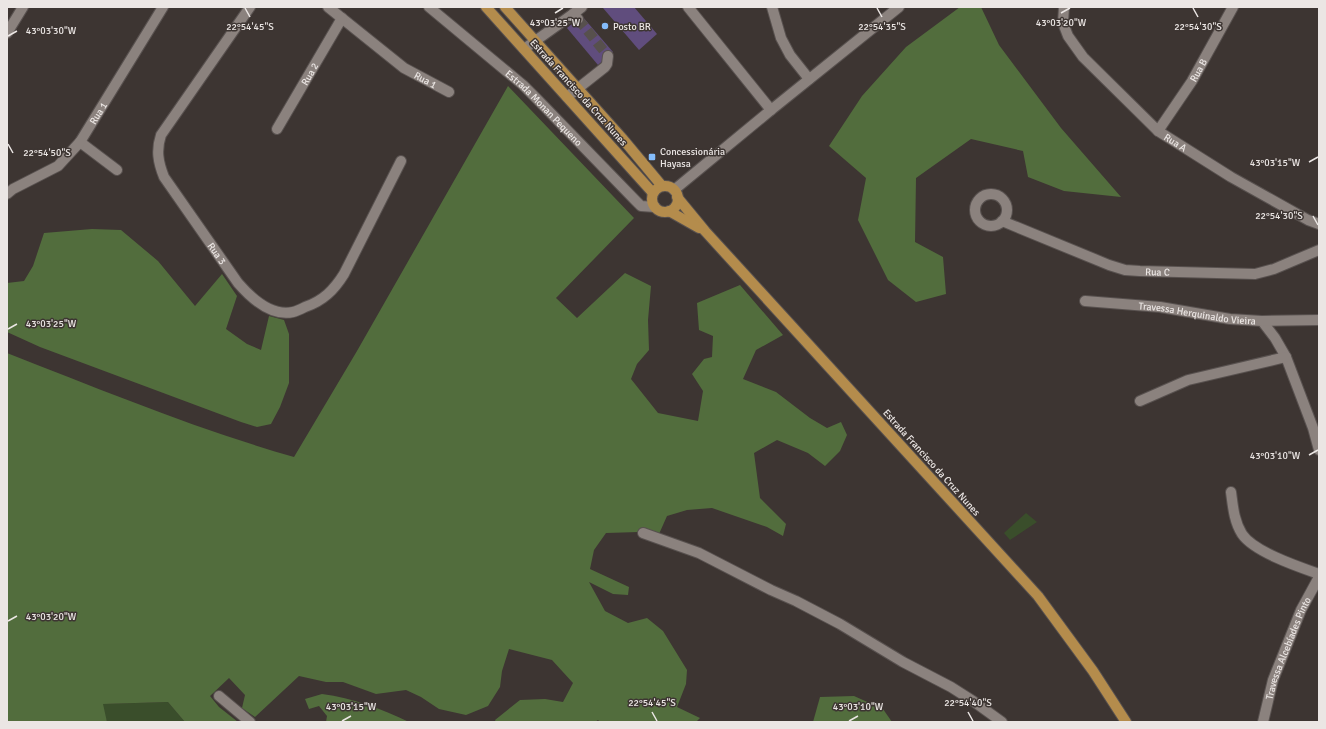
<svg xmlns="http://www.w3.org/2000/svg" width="1326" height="729" font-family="Signika,sans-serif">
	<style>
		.green { fill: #3a4e2b }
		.forest { fill: #526d3d }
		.building { fill: #604d7d }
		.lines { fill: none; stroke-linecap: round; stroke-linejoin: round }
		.minor-tunnel { stroke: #57504d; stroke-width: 10; stroke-dasharray: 10 5; stroke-linecap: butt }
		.minor-casing { stroke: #58514f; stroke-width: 12 }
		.major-casing { stroke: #58514f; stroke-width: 12 }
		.minor { stroke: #8b827e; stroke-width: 10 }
		.major { stroke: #b48c4c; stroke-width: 10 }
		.ticks { fill: none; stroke: #ebe6e4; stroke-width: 1.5 }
		.poi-dot { fill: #84bcfb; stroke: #3d3532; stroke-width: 1.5 }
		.labels { text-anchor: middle; stroke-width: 3; stroke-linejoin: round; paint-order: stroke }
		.poi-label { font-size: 10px; fill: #ebe6e4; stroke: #3d3532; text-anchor: start }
		.street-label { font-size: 10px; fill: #ebe6e4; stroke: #3d3532 }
		.ticks-label { font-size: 10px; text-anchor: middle; fill: #ebe6e4; stroke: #3d3532; stroke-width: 3; stroke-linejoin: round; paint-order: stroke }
	</style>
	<rect width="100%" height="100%" fill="#3d3532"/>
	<!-- green -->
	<g class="green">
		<polygon points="1026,513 1037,522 1010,540 1004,533"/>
		<polygon points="168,702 185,722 107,722 102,704"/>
	</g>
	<!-- forest -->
	<g class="forest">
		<polygon points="960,7 981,7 999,45 1061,128 1121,197 1064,191 1028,177 1023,151 971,139 916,178 915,242 943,257 946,294 916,302 888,280 858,220 866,178 829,146 862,96 906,47"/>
		<path d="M508,86L634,218L556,298L577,318L625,273L651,286L648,320L649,350L637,364L631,379L658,413L698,421L703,391L692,374L704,359L712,357L713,336L699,330L697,303L740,285L783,335L756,350L743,379L776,392L810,418L827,428L841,422L847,435L840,451L825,466L808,453L777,440L754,453L760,498L786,524L783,536L767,527L712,508L687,510L667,516L655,543L639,532L606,533L594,550L590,569L629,587L628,595L613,594L589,582L605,611L628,623L647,618L663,631L687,670L686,684L677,707L700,718L696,722H600L598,720L595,722H496L495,720L520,700L545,699L563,702L573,683L552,660L509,649L502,671L500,687L488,706L466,715L439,709L421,697L406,690L376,694L343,682H326L299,676L255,717L242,708L245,695L229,678L210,696L219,707L238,722H185L168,702L103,704L107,722H7V353C102,390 196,429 294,457L357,351Z"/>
		<polygon points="92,229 121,230 158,261 195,306 222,274 237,296 226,329 247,344 261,350 269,316 284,320 289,334 289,383 280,407 271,424 257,427 241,422 40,347 7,332 7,283 24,281 33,266 44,233"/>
		<path d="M322,694C353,698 382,709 409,722H326L327,716L319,706L309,709L305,699Z"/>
		<polygon points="854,696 883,709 892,722 813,722 820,697"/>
	</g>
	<!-- building -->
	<g class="building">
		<polygon points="604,7 634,7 657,34 639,50 603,8"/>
		<polygon points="582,16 613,52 598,65 567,28"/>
	</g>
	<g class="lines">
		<!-- minor-tunnel -->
		<polyline class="minor-tunnel" points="578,19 608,56"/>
		<defs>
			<g id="minor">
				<path id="s1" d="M250,7L161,135C156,150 158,162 164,177L238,283C251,298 271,317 293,312C297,311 301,309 305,307C323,301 334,290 344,274L401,161"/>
				<path id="s2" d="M328,7L404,68L449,92"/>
				<path id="s3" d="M429,7L523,85L538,100L636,201L641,206L655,207"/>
				<polyline points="688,7 771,110"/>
				<polyline points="772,7 781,38 790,55 809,79"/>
				<path id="s4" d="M1064,7L1063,23L1068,36L1083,57L1158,131L1231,177L1308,220L1319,224"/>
				<polyline points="573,14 582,7"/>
				<polyline points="7,33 23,7"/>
				<polyline points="524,49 573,14 578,19"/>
				<polyline points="567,97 605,67 607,64 608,56"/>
				<path id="s5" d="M277,129L342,18"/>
				<path id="s6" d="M1158,131L1192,81L1233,7"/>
				<polyline points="80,142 117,170"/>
				<polyline points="674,190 771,110 899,7"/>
				<path id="s7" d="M7,194L13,189L58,166L80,142L163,7"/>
				<circle cx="991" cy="210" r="16"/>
				<path id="s8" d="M1002,221L1109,265L1125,270L1140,271L1255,274L1274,269L1319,250"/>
				<path id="s9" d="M1085,301L1160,307L1230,319L1262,321L1275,338L1286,357L1313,428L1319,450"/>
				<polyline points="1262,321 1319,320"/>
				<polyline points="1140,401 1188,380 1286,357"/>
				<path d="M1231,492C1233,507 1234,521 1242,534C1254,552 1299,567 1319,574"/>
				<polyline points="643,533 699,553 771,590 796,601 840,624 903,662 951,687 973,701 1002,722"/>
				<polyline points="219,696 250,722"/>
				<path id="s10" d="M1263,722L1273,680L1301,610L1319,577"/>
			</g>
			<g id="major">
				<polyline points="486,7 653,193"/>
				<polyline points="505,7 622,138 662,186"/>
				<circle cx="665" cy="199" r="13"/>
				<polyline points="677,197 705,231 1038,596 1093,671 1126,722"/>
				<polyline points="669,211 699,228"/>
			</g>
		</defs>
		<!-- minor casing -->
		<use href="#minor" class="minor-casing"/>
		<!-- major casing -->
		<use href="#major" class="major-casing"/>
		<!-- minor -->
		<use href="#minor" class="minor"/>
		<!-- major -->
		<use href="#major" class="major"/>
	</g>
	<!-- ticks -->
	<path class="ticks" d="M245,8L250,17M877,8L882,17M1193,8L1198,17M555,13L563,8M1061,13L1070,8M8,36L17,31M8,144L13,153M1309,162L1318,157M1313,216L1318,225M8,329L17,324M1309,455L1318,450M8,621L17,616M652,712L657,721M968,712L973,721M342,721L351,716M849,721L858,716"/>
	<!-- markers -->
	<g class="poi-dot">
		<circle cx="605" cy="26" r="4"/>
		<rect x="648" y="153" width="8" height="8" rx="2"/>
	</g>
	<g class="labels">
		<!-- poi labels -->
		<g class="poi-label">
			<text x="613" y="30">Posto BR</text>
			<text x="660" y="155">Concessionária<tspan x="660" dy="12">Hayasa</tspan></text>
		</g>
		<!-- street labels -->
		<g class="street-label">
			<text dy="4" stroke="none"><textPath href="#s6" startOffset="73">Rua B</textPath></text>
			<text dy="4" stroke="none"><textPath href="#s5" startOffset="64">Rua 2</textPath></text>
			<text dy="4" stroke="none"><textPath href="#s2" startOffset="122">Rua 1</textPath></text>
			<text transform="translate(579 92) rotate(48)" y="4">Estrada Francisco da Cruz Nunes</text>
			<text dy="4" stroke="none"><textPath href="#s3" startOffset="153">Estrada Monan Pequeno</textPath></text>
			<text dy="4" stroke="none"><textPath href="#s7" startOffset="125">Rua 1</textPath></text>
			<text dy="4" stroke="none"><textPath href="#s4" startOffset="182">Rua A</textPath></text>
			<text dy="4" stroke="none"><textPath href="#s1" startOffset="292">Rua 3</textPath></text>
			<text dy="4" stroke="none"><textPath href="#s8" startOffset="165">Rua C</textPath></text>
			<text dy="4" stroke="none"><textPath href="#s9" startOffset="113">Travessa Herquinaldo Vieira</textPath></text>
			<text transform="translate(932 462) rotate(48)" y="4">Estrada Francisco da Cruz Nunes</text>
			<text dy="4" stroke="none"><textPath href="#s10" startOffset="78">Travessa Alcebíades Pinto</textPath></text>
		</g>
	</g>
	<g class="ticks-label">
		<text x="555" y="26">43°03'25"W</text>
		<text x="1061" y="26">43°03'20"W</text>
		<text x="250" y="30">22°54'45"S</text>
		<text x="882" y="30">22°54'35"S</text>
		<text x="1198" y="30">22°54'30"S</text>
		<text x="51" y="34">43°03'30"W</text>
		<text x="47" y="156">22°54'50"S</text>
		<text x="1275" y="166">43°03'15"W</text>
		<text x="1279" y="219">22°54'30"S</text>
		<text x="51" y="327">43°03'25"W</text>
		<text x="1275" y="459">43°03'10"W</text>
		<text x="51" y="620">43°03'20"W</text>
		<text x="652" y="706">22°54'45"S</text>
		<text x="968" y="706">22°54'40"S</text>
		<text x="351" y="710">43°03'15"W</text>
		<text x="858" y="710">43°03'10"W</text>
	</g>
	<!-- border -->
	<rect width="1326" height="729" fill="none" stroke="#ebe6e4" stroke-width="16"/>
</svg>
